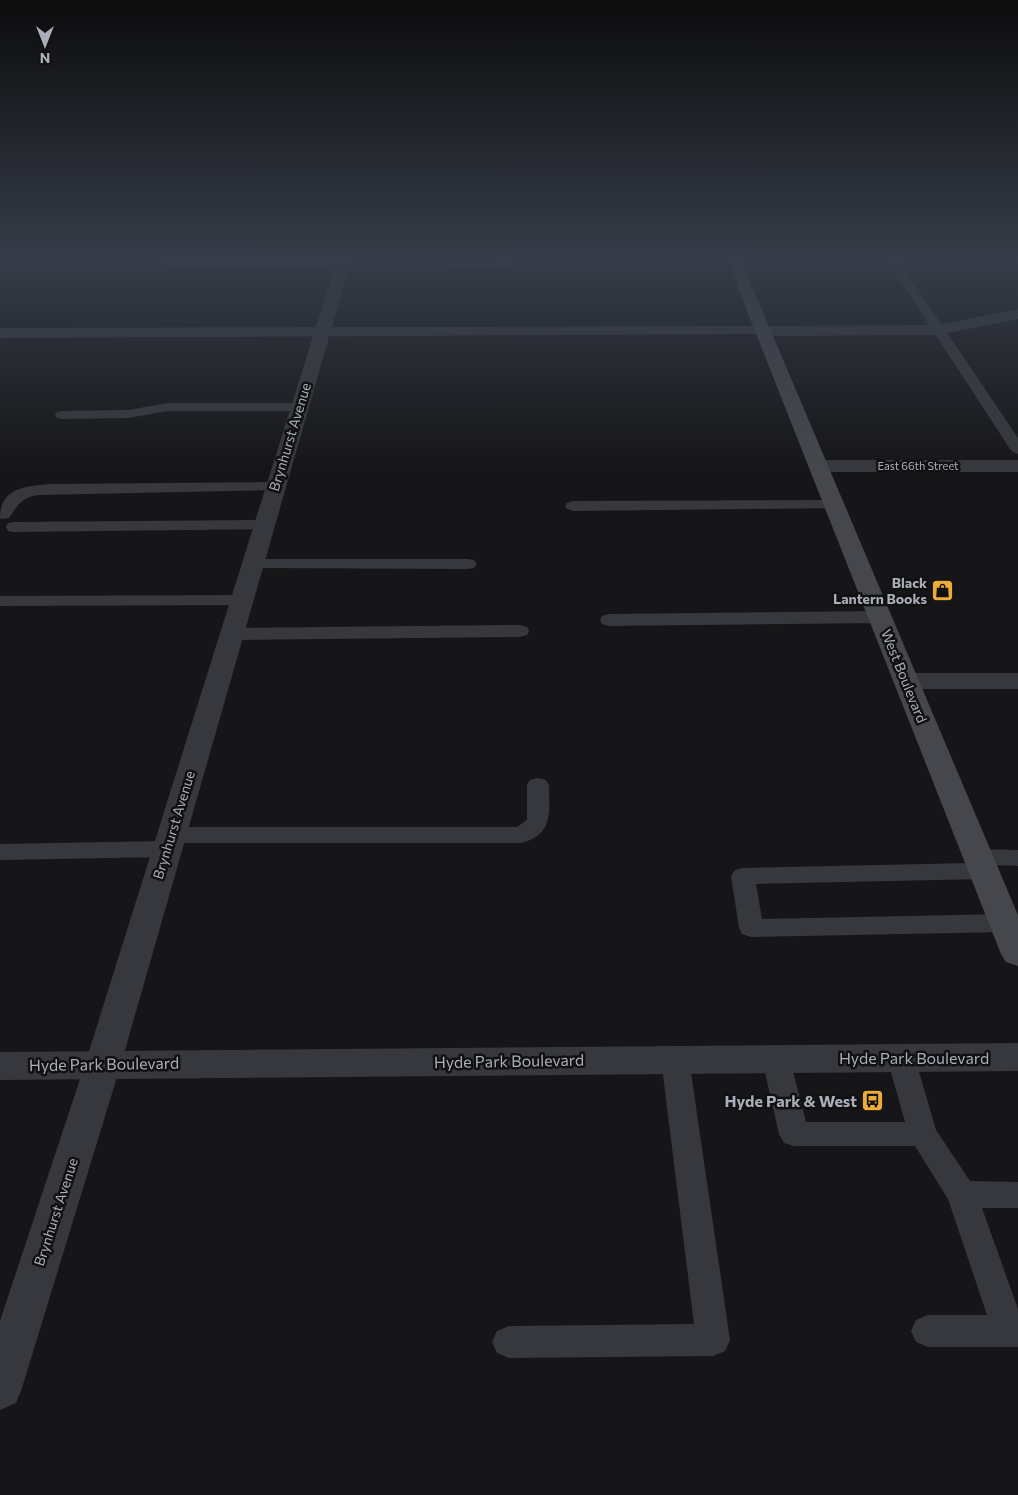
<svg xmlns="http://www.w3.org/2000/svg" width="1018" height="1495" font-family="Commissioner,sans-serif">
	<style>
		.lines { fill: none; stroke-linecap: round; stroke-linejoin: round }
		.service { fill: #37383d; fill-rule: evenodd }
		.minor { fill: #37383d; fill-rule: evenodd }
		.tertiary { fill: #37383d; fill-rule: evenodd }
		.secondary { fill: #45474d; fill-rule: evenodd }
		.labels { text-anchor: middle; stroke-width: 5; stroke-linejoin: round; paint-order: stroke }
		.far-street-label { font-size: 11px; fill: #a9aeb8; stroke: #111113 }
		.street-label { font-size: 14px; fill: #a9aeb8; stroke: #111113 }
		.poi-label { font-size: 14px; font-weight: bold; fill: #a9aeb8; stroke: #111113; text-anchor: end }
		.near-street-label { font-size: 16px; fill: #a9aeb8; stroke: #111113 }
		.near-poi-label { font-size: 16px; font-weight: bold; fill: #a9aeb8; stroke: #111113; text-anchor: end }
	</style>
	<rect width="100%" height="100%" fill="#161618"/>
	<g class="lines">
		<!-- service -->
		<g class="service">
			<polygon points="164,260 345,260 349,263 348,265 498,264 499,260 511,260 511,265 499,270 341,271 337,270 336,266 166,266 160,263"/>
			<polygon points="887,260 898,260 1018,438 1018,454 1013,452 1010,449"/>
			<polygon points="168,403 300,403 305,404 307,407 305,410 300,411 168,411 128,418 62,419 57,418 55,415 57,412 62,411 128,410"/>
			<path d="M275,482L281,484L283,487L281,490L38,495C22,497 17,506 9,518L0,519C0,488 23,487 48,484Z"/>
			<polygon points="834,500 840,502 842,505 840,508 573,511 567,509 565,506 567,503 573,501"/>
			<polygon points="264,520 270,521 272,525 270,529 14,532 8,531 6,527 8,523 14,522"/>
			<polygon points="252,559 468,559 474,560 477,564 474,568 468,569 246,568 243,564 246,560"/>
			<polygon points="242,595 248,596 251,600 248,604 242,605 0,606 0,596"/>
			<polygon points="879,611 886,613 888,617 886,621 879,623 609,626 602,624 600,620 602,616 609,614"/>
			<polygon points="520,625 527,627 529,631 527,635 520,637 231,640 224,638 222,634 224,630 231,628"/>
			<path d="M538,778L546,780L549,785C549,812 554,834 522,843H172L164,840L160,835L164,830L172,827H517L527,820V785L530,780Z"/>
			<polygon points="167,841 175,844 179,849 175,854 167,857 0,860 0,844"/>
			<polygon points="978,849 1018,850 1018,866 992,865 996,871 992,877 984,879 756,884 762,919 1005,914 1014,917 1017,923 1014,929 1005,932 751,937 742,934 739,928 731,876 735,870 743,868 972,863 966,857 970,851"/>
			<polygon points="901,1047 911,1050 915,1058 936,1130 970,1181 1018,1182 1018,1208 982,1208 1018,1309 1018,1347 928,1347 916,1342 911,1331 916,1320 928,1315 987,1315 948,1199 915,1146 794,1146 784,1143 779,1134 762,1059 766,1051 776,1048 786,1051 790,1059 806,1122 905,1122 887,1058 891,1050"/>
			<polygon points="675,1048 685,1051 689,1059 730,1340 725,1351 713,1356 509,1358 497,1353 492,1342 497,1331 509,1326 694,1324 661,1059 665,1051"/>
		</g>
		<!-- minor -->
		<g class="minor">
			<polygon points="337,260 351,260 121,1064 22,1388 16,1403 0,1410 0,1321 85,1064"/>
			<polygon points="1018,309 1018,319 938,335 763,336 757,334 755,331 757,328 763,326 938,325"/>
			<polygon points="818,460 1018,460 1018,472 818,472 811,470 808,466 811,462"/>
			<polygon points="907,673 1018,673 1018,689 907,689 898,686 894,681 898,676"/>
		</g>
		<!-- tertiary -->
		<g class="tertiary">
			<polygon points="763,326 769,328 771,331 769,334 0,338 0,328"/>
			<polygon points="1018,1043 1018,1071 0,1080 0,1052"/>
		</g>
		<!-- secondary -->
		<polygon class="secondary" points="727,260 741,260 1018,915 1018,966 1006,962 1001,954"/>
	</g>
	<!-- sky -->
	<linearGradient id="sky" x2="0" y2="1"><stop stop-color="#0c0c0d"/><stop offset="0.55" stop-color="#363c48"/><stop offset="1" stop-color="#363c48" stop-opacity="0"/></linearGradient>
	<rect width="1018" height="469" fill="url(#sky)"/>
	<!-- icons -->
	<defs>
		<symbol id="shop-square" viewBox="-11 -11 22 22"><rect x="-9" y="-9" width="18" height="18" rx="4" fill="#edac39" stroke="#111113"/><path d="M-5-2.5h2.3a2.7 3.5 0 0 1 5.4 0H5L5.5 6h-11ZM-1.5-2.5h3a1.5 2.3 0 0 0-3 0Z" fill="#111"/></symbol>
		<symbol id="bus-square" viewBox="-11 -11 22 22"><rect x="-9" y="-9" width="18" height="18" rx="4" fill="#edac39" stroke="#111113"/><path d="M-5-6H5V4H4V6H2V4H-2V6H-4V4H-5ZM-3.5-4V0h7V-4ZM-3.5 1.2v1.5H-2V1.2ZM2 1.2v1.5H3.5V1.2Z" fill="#111"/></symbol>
	</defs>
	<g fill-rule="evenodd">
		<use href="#shop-square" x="930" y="578" width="25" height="25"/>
		<use href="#bus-square" x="860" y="1088" width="25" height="25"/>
	</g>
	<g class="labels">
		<!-- far-street labels -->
		<g class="far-street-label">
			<text x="918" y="470">East 66th Street</text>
		</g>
		<!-- street labels -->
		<g class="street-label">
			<text transform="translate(290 437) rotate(-73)" y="5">Brynhurst Avenue</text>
			<text transform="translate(904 676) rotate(68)" y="5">West Boulevard</text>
			<text transform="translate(174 825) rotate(-73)" y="5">Brynhurst Avenue</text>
			<text transform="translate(56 1212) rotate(-72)" y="5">Brynhurst Avenue</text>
		</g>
		<!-- poi labels -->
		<g class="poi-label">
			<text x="927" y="588">Black<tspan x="927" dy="16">Lantern Books</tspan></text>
		</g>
		<!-- near-street labels -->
		<g class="near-street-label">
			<text x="914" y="1064">Hyde Park Boulevard</text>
			<text transform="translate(509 1061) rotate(-1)" y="6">Hyde Park Boulevard</text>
			<text transform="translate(104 1064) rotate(-1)" y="6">Hyde Park Boulevard</text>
		</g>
		<!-- near-poi labels -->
		<g class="near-poi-label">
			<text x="857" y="1107">Hyde Park &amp; West</text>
		</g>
	</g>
	<!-- north arrow -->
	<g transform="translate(45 45) rotate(180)" stroke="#111113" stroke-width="4" paint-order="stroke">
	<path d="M0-4L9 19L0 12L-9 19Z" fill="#a9aeb8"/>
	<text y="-8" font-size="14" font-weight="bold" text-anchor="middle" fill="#a9aeb8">N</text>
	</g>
</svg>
